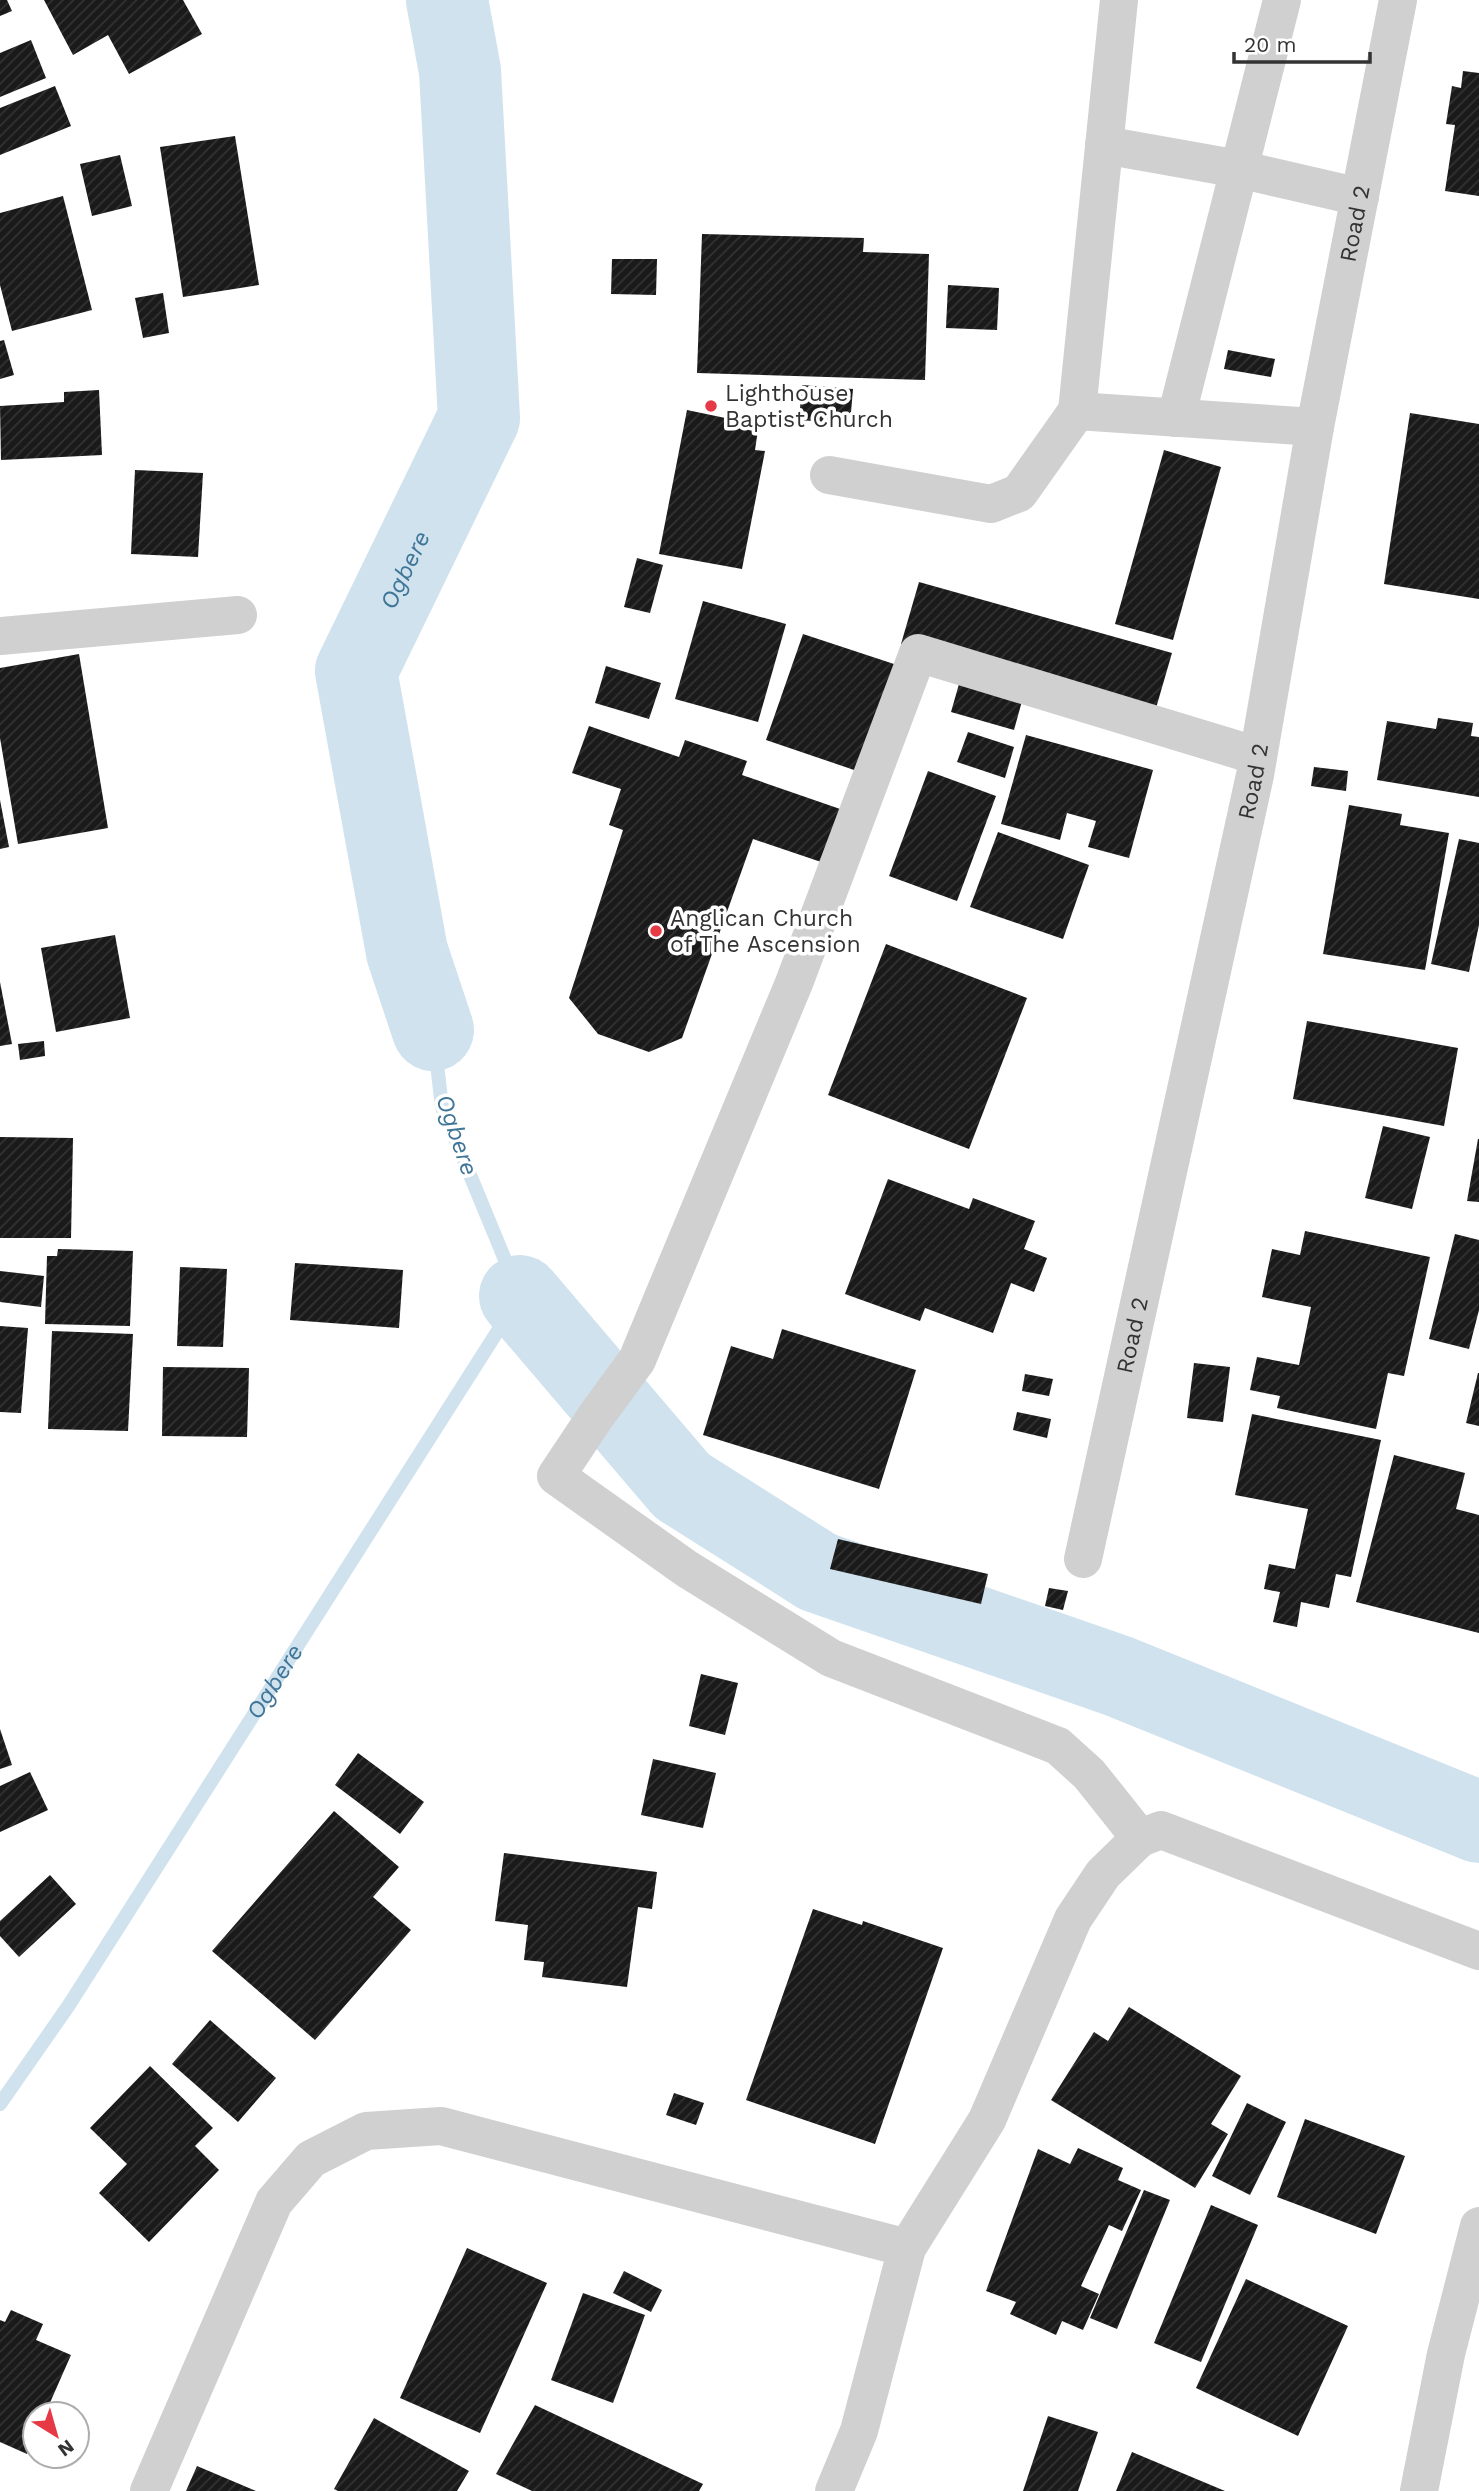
<svg xmlns="http://www.w3.org/2000/svg" width="1479" height="2491" font-family="'Work Sans',sans-serif">
	<style>
		.lines { fill: none; stroke-linecap: round; stroke-linejoin: round }
		.stream { stroke: #cfe2ee; stroke-width: 14 }
		.river { stroke: #cfe2ee; stroke-width: 82 }
		.building { fill: url(#building-hatch) }
		.minor { stroke: #d0d0d0; stroke-width: 38 }
		.poi-dot { fill: #e63946; stroke: #fff; stroke-width: 2.5 }
		.labels { text-anchor: middle; stroke-width: 7; stroke-linejoin: round; paint-order: stroke }
		.street-label { font-size: 23px; fill: #333; stroke: #fff }
		.poi-label { font-size: 23px; fill: #333; stroke: #fff; text-anchor: start }
		.water-label { font-size: 24px; font-style: italic; fill: #3f7597; stroke: #fff }
	</style>
	<defs>
		<pattern id="building-hatch" width="6" height="6" patternUnits="userSpaceOnUse" patternTransform="scale(1.75)"><rect width="6" height="6" fill="#1a1a1a"/><path d="M-1 1l2-2M0 6l6-6M5 7l2-2" fill="none" stroke="#333"/></pattern>
	</defs>
	<rect width="100%" height="100%" fill="#fff"/>
	<g class="lines">
		<!-- stream -->
		<path class="stream" id="s1" d="M0,2104L69,2005L520,1296L442,1107L433,1030"/>
		<!-- river -->
		<g class="river">
			<path id="s2" d="M433,1030L407,952L356,671L479,418L460,71L447,0"/>
			<polyline points="520,1296 682,1486 818,1572 1118,1676 1479,1822"/>
		</g>
	</g>
	<!-- building -->
	<g class="building">
		<polygon points="0,0 7,0 12,11 0,16"/>
		<polygon points="44,0 183,0 202,34 129,74 108,35 73,55"/>
		<polygon points="31,40 46,78 0,97 0,53"/>
		<polygon points="1463,71 1479,73 1479,196 1445,191 1455,125 1446,124 1452,86 1461,88"/>
		<polygon points="55,86 71,126 0,155 0,108"/>
		<polygon points="235,136 259,285 183,297 160,147"/>
		<polygon points="120,155 132,206 92,216 80,164"/>
		<polygon points="63,196 92,310 12,331 0,285 0,213"/>
		<polygon points="702,234 864,238 863,252 929,254 925,380 697,373"/>
		<polygon points="612,259 657,259 656,295 611,294"/>
		<polygon points="948,285 999,288 997,330 946,328"/>
		<polygon points="163,293 169,333 143,338 135,298"/>
		<polygon points="4,340 14,375 0,379 0,341"/>
		<polygon points="1228,350 1275,359 1271,377 1224,369"/>
		<polygon points="802,385 853,389 850,424 799,420"/>
		<polygon points="99,390 102,455 1,460 0,406 64,402 64,392"/>
		<polygon points="687,410 735,420 734,425 758,430 755,450 765,451 742,569 659,554"/>
		<polygon points="1410,413 1479,424 1479,599 1384,584"/>
		<polygon points="1164,450 1221,467 1173,640 1115,624"/>
		<polygon points="135,470 203,473 198,557 131,554"/>
		<polygon points="637,558 663,565 650,613 624,607"/>
		<polygon points="919,582 1172,653 1154,715 901,644"/>
		<polygon points="703,601 786,624 758,722 675,699"/>
		<polygon points="803,634 897,665 860,772 766,740"/>
		<polygon points="79,654 108,828 18,844 0,738 0,668"/>
		<polygon points="606,666 661,683 649,719 595,703"/>
		<polygon points="959,684 1022,701 1014,730 951,712"/>
		<polygon points="1438,718 1473,723 1471,736 1479,737 1479,797 1377,780 1387,721 1436,729"/>
		<polygon points="589,726 679,757 685,740 747,761 742,775 843,810 824,863 753,839 682,1038 649,1052 598,1034 569,998 623,830 609,825 621,789 572,773"/>
		<polygon points="968,732 1014,747 1005,778 957,762"/>
		<polygon points="1026,735 1153,770 1129,858 1088,847 1096,821 1067,813 1060,840 1001,824"/>
		<polygon points="1314,767 1348,771 1346,791 1311,786"/>
		<polygon points="928,771 996,796 957,901 889,876"/>
		<polygon points="0,800 9,847 0,849"/>
		<polygon points="1349,805 1402,814 1400,825 1449,833 1425,970 1323,954"/>
		<polygon points="998,832 1089,865 1063,939 970,907"/>
		<polygon points="1459,839 1479,843 1479,925 1469,972 1431,964"/>
		<polygon points="115,935 130,1018 56,1032 41,948"/>
		<polygon points="886,944 1027,998 969,1149 828,1095"/>
		<polygon points="0,982 12,1044 0,1046"/>
		<polygon points="1307,1021 1458,1048 1444,1126 1293,1099"/>
		<polygon points="44,1041 45,1056 20,1060 18,1044"/>
		<polygon points="1383,1126 1430,1137 1412,1209 1365,1198"/>
		<polygon points="0,1137 73,1138 71,1238 0,1238"/>
		<polygon points="1478,1139 1479,1139 1479,1202 1467,1201"/>
		<polygon points="888,1179 969,1209 973,1198 1035,1221 1024,1249 1047,1258 1034,1292 1011,1283 993,1333 925,1308 920,1321 845,1294"/>
		<polygon points="1305,1231 1430,1257 1404,1376 1388,1373 1376,1429 1277,1408 1280,1396 1250,1390 1257,1357 1299,1365 1311,1307 1262,1297 1272,1249 1300,1255"/>
		<polygon points="1455,1234 1479,1240 1479,1310 1469,1349 1429,1339"/>
		<polygon points="58,1249 133,1251 130,1326 45,1324 47,1256 57,1256"/>
		<polygon points="295,1263 403,1270 399,1328 290,1320"/>
		<polygon points="180,1267 227,1269 223,1347 177,1346"/>
		<polygon points="0,1271 44,1276 41,1307 0,1302"/>
		<polygon points="0,1326 28,1328 21,1413 0,1412"/>
		<polygon points="782,1329 916,1370 879,1489 703,1435 731,1346 773,1359"/>
		<polygon points="52,1331 133,1334 128,1431 48,1429"/>
		<polygon points="1194,1363 1230,1367 1223,1422 1187,1418"/>
		<polygon points="163,1367 249,1368 247,1437 162,1436"/>
		<polygon points="1478,1373 1479,1373 1479,1426 1466,1423"/>
		<polygon points="1025,1374 1053,1379 1049,1396 1022,1391"/>
		<polygon points="1017,1412 1051,1419 1047,1438 1013,1430"/>
		<polygon points="1252,1414 1381,1440 1351,1577 1336,1574 1329,1608 1301,1602 1297,1627 1273,1622 1280,1592 1264,1589 1269,1564 1295,1569 1308,1509 1235,1495"/>
		<polygon points="1394,1455 1465,1473 1456,1509 1479,1515 1479,1633 1356,1602"/>
		<polygon points="838,1539 988,1574 981,1604 830,1569"/>
		<polygon points="1049,1588 1068,1591 1063,1610 1045,1606"/>
		<polygon points="701,1674 738,1683 725,1735 689,1726"/>
		<polygon points="0,1729 12,1765 0,1769"/>
		<polygon points="358,1753 424,1802 400,1834 335,1785"/>
		<polygon points="653,1759 716,1773 703,1828 641,1815"/>
		<polygon points="30,1772 48,1810 0,1832 0,1786"/>
		<polygon points="334,1811 399,1867 373,1897 411,1930 315,2040 212,1951"/>
		<polygon points="504,1853 657,1872 652,1909 638,1907 627,1987 542,1977 544,1962 524,1960 528,1925 495,1921"/>
		<polygon points="50,1875 76,1904 19,1957 0,1936 0,1921"/>
		<polygon points="813,1909 862,1925 863,1921 943,1948 875,2144 746,2100"/>
		<polygon points="1129,2007 1241,2076 1211,2124 1228,2134 1195,2188 1051,2100 1094,2032 1108,2041"/>
		<polygon points="210,2020 276,2078 238,2122 172,2064"/>
		<polygon points="150,2066 213,2128 195,2146 219,2170 149,2242 99,2193 127,2164 90,2128"/>
		<polygon points="674,2093 704,2103 696,2125 666,2115"/>
		<polygon points="1247,2103 1286,2122 1250,2195 1212,2176"/>
		<polygon points="1305,2119 1405,2156 1376,2234 1277,2197"/>
		<polygon points="1078,2148 1123,2168 1118,2180 1141,2190 1122,2231 1109,2225 1081,2286 1099,2294 1083,2330 1062,2321 1056,2335 1010,2314 1016,2302 986,2291 1038,2149 1070,2164"/>
		<polygon points="1144,2190 1170,2200 1117,2329 1090,2318"/>
		<polygon points="1211,2205 1258,2225 1201,2362 1154,2343"/>
		<polygon points="467,2248 547,2283 480,2433 400,2398"/>
		<polygon points="624,2271 662,2290 651,2312 613,2293"/>
		<polygon points="1246,2279 1348,2326 1298,2436 1196,2388"/>
		<polygon points="583,2293 645,2315 613,2403 551,2380"/>
		<polygon points="11,2310 43,2324 36,2340 71,2355 45,2414 35,2414 35,2436 27,2454 0,2442 0,2320 5,2322"/>
		<polygon points="535,2405 703,2484 699,2491 532,2491 496,2474"/>
		<polygon points="1048,2416 1098,2432 1078,2491 1023,2491"/>
		<polygon points="374,2418 469,2471 457,2491 338,2491 334,2489"/>
		<polygon points="1132,2452 1225,2491 1116,2491"/>
		<polygon points="197,2466 256,2491 186,2491"/>
	</g>
	<g class="lines">
		<!-- minor -->
		<g class="minor">
			<polyline points="1104,145 1239,169 1360,197"/>
			<polyline points="1077,411 1119,0"/>
			<polyline points="1176,418 1282,0"/>
			<polyline points="829,475 991,504 1019,493 1077,411 1315,427"/>
			<polyline points="0,636 238,615"/>
			<path id="s3" d="M1083,1559L1255,775L1315,427L1398,0"/>
			<polyline points="1140,1838 1089,1774 1058,1746 831,1658 687,1569 556,1476 596,1416 637,1360 794,983 918,653 1258,756"/>
			<polyline points="149,2491 274,2202 311,2159 366,2131 441,2126 907,2248"/>
			<polyline points="834,2491 859,2431 907,2248 987,2120 1073,1919 1103,1874 1140,1838 1161,1830 1479,1951"/>
			<polyline points="1419,2491 1446,2354 1479,2226"/>
		</g>
	</g>
	<!-- markers -->
	<g class="poi-dot">
		<circle cx="711" cy="406" r="7"/>
		<circle cx="656" cy="931" r="7"/>
	</g>
	<g class="labels">
		<!-- street labels -->
		<g class="street-label">
			<text dy="8" stroke="none"><textPath href="#s3" startOffset="1363">Road 2</textPath></text>
			<text dy="8" stroke="none"><textPath href="#s3" startOffset="796">Road 2</textPath></text>
			<text dy="8" stroke="none"><textPath href="#s3" startOffset="229">Road 2</textPath></text>
		</g>
		<!-- poi labels -->
		<g class="poi-label">
			<text x="725" y="401">Lighthouse<tspan x="725" dy="26">Baptist Church</tspan></text>
			<text x="670" y="926">Anglican Church<tspan x="670" dy="26">of The Ascension</tspan></text>
		</g>
		<!-- water labels -->
		<g class="water-label">
			<text dy="8" stroke="none"><textPath href="#s2" startOffset="480">Ogbere</textPath></text>
			<text transform="translate(457 1135) rotate(71)" y="8">Ogbere</text>
			<text dy="8" stroke="none"><textPath href="#s1" startOffset="504">Ogbere</textPath></text>
		</g>
	</g>
	<!-- north arrow -->
	<g transform="translate(56 2435) rotate(143)"><circle r="33" fill="#ffffff" stroke="#adadad" stroke-width="2"/>
	<path d="M0-5L12 26L0 18L-12 26Z" fill="#e63946"/>
	<text y="-10" font-size="19" font-weight="bold" text-anchor="middle" fill="#333333">N</text>
	</g>
	<!-- scale -->
	<path d="M1234 52v10h136v-10" fill="none" stroke="#333333" stroke-width="3.5"/>
	<text x="1244" y="52" font-size="21" fill="#333333" stroke="#ffffff" stroke-width="5" paint-order="stroke">20 m</text>
</svg>
